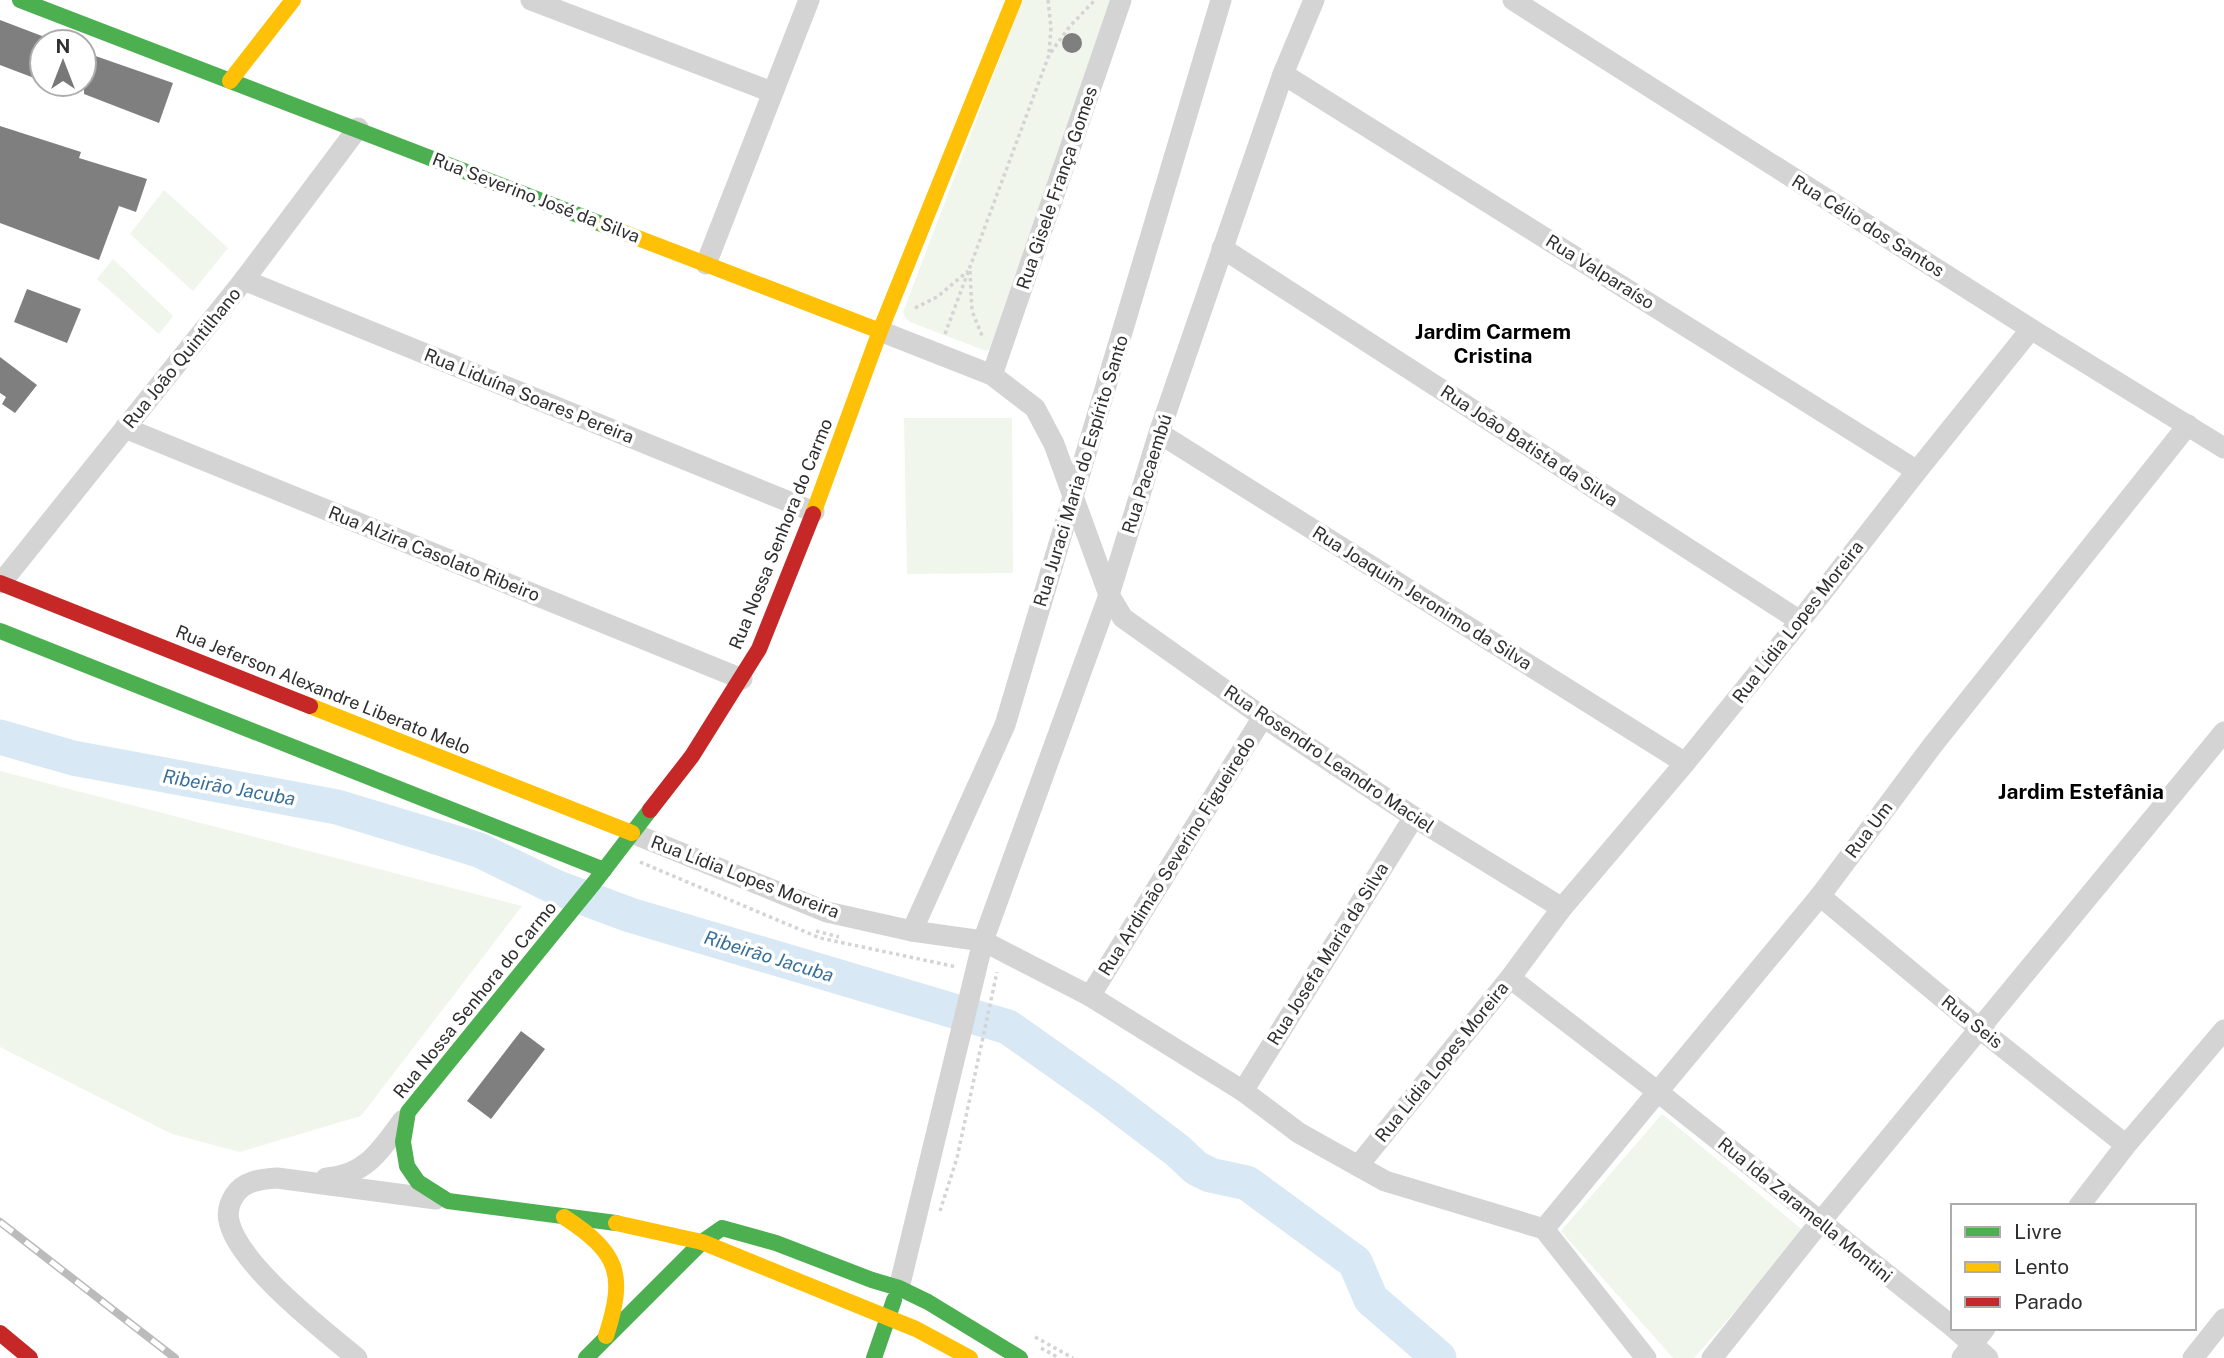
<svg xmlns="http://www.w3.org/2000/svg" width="2224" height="1358" font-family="'Public Sans',sans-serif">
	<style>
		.green { fill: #f1f6ec }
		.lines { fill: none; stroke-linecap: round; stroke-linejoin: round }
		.river { stroke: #d8e8f4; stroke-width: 35 }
		.building { fill: #7f7f7f }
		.path { stroke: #d4d4d4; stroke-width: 3.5; stroke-dasharray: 3.5 3.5; stroke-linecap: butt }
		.street { stroke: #d4d4d4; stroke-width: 21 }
		.fast { stroke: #4caf50; stroke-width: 16 }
		.slow { stroke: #ffc107; stroke-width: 16 }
		.jam { stroke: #c62828; stroke-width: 16 }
		.rail-casing { stroke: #bbb; stroke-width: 8 }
		.rail { stroke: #fff; stroke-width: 5; stroke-dasharray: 16; stroke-linecap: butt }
		.labels { text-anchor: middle; stroke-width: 7; stroke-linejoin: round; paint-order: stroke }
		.street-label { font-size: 18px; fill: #2f2f2f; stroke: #fff }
		.water-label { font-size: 19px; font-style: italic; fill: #367099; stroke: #fff }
		.quarter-label { font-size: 21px; font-weight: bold; fill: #000; stroke: #fff }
	</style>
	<rect width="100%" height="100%" fill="#fff"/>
	<!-- green -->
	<g class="green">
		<polygon points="1022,0 1112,0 991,349 986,351 910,322 905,318 903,312"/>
		<polygon points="164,190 228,248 193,291 130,234"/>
		<polygon points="113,259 173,316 159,334 97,279"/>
		<polygon points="904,418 1012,418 1013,573 907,574"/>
		<polygon points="0,771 522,906 361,1116 240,1152 172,1134 0,1047"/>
		<polygon points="1662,1114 1805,1232 1694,1358 1673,1358 1561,1231"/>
	</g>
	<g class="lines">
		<!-- river -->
		<polyline class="river" points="0,737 73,758 337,807 479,850 555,887 630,915 1008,1027 1107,1097 1178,1151 1196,1168 1210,1175 1247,1183 1355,1262 1371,1299 1439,1358"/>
	</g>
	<!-- building -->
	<g class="building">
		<polygon points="0,20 42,36 42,81 0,65"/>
		<circle cx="1072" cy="43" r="10"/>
		<polygon points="84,52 173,83 159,123 84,94"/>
		<polygon points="0,126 81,152 79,158 147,179 136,212 119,206 99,260 0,223"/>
		<polygon points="27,289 81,309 67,343 14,322"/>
		<polygon points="0,357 37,385 15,413 2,404 6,397 0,393"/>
		<polygon points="521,1031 545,1049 491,1119 467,1101"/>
	</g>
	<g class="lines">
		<!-- path -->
		<g class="path">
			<polyline points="1048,0 1051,28 1049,53"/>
			<polyline points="970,271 972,311 983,338"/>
			<polyline points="915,308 937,297 968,271"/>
			<polyline points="945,334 1049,55 1070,26 1095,0"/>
			<polyline points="640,862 820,938 957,967"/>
			<polyline points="816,931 839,937"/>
			<polyline points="940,1211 957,1158 997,972"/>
			<polyline points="1035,1337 1073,1358"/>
			<polyline points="1041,1348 1059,1358"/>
		</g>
		<!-- street -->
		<g class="street">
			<polyline points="531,0 772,92"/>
			<polyline points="1513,0 2031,329 2224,448"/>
			<polyline points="1283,74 1917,471"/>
			<polyline points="1222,248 1800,621"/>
			<polyline points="706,264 809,0"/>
			<polyline points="244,280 814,512"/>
			<polyline points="880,331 992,375 1035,408 1054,444 1109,595 1123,618 1263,717 1414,817 1562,908"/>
			<polyline points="992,375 1121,0"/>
			<polyline points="125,428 742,679"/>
			<polyline points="1159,433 1685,763"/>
			<polyline points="1,583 244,280 358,128"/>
			<polyline points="632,833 827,912 912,931 983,941 1090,996 1243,1091 1299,1133 1385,1181 1544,1229 1646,1358"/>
			<polyline points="1820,896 1980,1029 2126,1145"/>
			<polyline points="912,931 1005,725 1221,0"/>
			<polyline points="1510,978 1658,1092 1953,1327"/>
			<polyline points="1090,996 1263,717"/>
			<polyline points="1243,1091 1414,817"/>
			<polyline points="1358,1166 1510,978 1562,908 1685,763 1800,621 1917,471 2031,329"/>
			<path d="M326,1178C365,1176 382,1149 403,1120"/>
			<polyline points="2079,1206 2126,1145 2224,1030"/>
			<polyline points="1544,1229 1820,896 1932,746 2188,425"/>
			<polyline points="899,1288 983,941 1109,595 1159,433 1283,74 1314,0"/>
			<polyline points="1954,1328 1988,1358"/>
			<path d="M357,1358C323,1330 238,1264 229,1221C227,1212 229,1204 234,1196C243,1181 261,1179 277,1178L436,1199"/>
			<polyline points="1712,1358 1821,1221 2224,732"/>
			<polyline points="1962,1358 1985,1328"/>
			<polyline points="2193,1358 2224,1319"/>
		</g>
		<!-- fast -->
		<g class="fast">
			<polyline points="20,0 604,225"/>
			<polyline points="0,631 604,870"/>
			<polyline points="616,1223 448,1201 418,1182 407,1166 403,1142 408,1112 594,883 650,810"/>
			<polyline points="586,1358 702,1242 722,1228 776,1243 872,1280 899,1288 928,1302 1020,1358"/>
			<polyline points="874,1358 894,1300"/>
		</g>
		<!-- slow -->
		<g class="slow">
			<polyline points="230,81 293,0"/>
			<polyline points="604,225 880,331"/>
			<polyline points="813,514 880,331 1014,0"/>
			<polyline points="310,706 632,833"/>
			<path d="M564,1217C619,1253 626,1274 606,1336"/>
			<polyline points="616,1223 702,1242 916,1329 970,1358"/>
		</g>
		<!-- jam -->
		<g class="jam">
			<polyline points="0,583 310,706"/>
			<polyline points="650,810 692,756 759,649 813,514"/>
			<polyline points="0,1333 30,1358"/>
		</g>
		<defs>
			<polyline id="rail" points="0,1222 175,1358"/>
		</defs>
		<!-- rail casing -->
		<use href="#rail" class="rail-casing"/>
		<!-- rail -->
		<use href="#rail" class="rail"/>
	</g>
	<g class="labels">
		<!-- street labels -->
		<g class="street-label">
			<text transform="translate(1057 188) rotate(-71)" y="6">Rua Gisele França Gomes</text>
			<text transform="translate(536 198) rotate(21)" y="6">Rua Severino José da Silva</text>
			<text transform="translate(1868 226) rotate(32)" y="6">Rua Célio dos Santos</text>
			<text transform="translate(1600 272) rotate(32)" y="6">Rua Valparaíso</text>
			<text transform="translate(182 358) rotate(-51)" y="6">Rua João Quintilhano</text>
			<text transform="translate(529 396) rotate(22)" y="6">Rua Liduína Soares Pereira</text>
			<text transform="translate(1529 446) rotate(33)" y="6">Rua João Batista da Silva</text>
			<text transform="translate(1081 471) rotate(-73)" y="6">Rua Juraci Maria do Espírito Santo</text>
			<text transform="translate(1147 474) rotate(-72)" y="6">Rua Pacaembú</text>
			<text transform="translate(781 534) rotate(-68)" y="6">Rua Nossa Senhora do Carmo</text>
			<text transform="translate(434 554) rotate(22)" y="6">Rua Alzira Casolato Ribeiro</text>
			<text transform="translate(1422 598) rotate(32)" y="6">Rua Joaquim Jeronimo da Silva</text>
			<text transform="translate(1798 622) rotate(-52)" y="6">Rua Lídia Lopes Moreira</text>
			<text transform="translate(323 690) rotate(22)" y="6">Rua Jeferson Alexandre Liberato Melo</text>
			<text transform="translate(1329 759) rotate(34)" y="6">Rua Rosendro Leandro Maciel</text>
			<text transform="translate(1869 830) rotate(-53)" y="6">Rua Um</text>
			<text transform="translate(1177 856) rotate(-58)" y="6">Rua Ardimão Severino Figueiredo</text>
			<text transform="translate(745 877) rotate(21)" y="6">Rua Lídia Lopes Moreira</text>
			<text transform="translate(1328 954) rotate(-58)" y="6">Rua Josefa Maria da Silva</text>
			<text transform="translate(475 1000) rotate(-51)" y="6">Rua Nossa Senhora do Carmo</text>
			<text transform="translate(1972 1022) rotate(39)" y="6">Rua Seis</text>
			<text transform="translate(1442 1062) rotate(-51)" y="6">Rua Lídia Lopes Moreira</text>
			<text transform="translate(1805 1210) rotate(39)" y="6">Rua Ida Zaramella Montini</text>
		</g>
		<!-- water labels -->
		<g class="water-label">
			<text transform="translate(229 787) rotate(10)" y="7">Ribeirão Jacuba</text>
			<text transform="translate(769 956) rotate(17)" y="7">Ribeirão Jacuba</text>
		</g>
		<!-- quarter labels -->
		<g class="quarter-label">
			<text x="1493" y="339">Jardim Carmem<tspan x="1493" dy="24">Cristina</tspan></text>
			<text x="2081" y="799">Jardim Estefânia</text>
		</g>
	</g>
	<!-- legend -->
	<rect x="1951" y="1204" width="245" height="126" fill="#ffffff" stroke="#acacac" stroke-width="2"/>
	<rect x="1965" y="1227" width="35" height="10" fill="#4caf50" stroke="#acacac" stroke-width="2"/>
	<text x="2014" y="1239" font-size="21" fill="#2f2f2f">Livre</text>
	<rect x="1965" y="1262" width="35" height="10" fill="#ffc107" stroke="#acacac" stroke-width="2"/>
	<text x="2014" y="1274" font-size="21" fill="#2f2f2f">Lento</text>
	<rect x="1965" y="1297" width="35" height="10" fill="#c62828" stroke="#acacac" stroke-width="2"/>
	<text x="2014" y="1309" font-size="21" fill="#2f2f2f">Parado</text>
	<!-- north arrow -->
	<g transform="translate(63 63)"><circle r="33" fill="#ffffff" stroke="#acacac" stroke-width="2"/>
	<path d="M0-5L12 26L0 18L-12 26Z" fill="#787878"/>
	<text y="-10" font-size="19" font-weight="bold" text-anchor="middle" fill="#2f2f2f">N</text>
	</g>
</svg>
